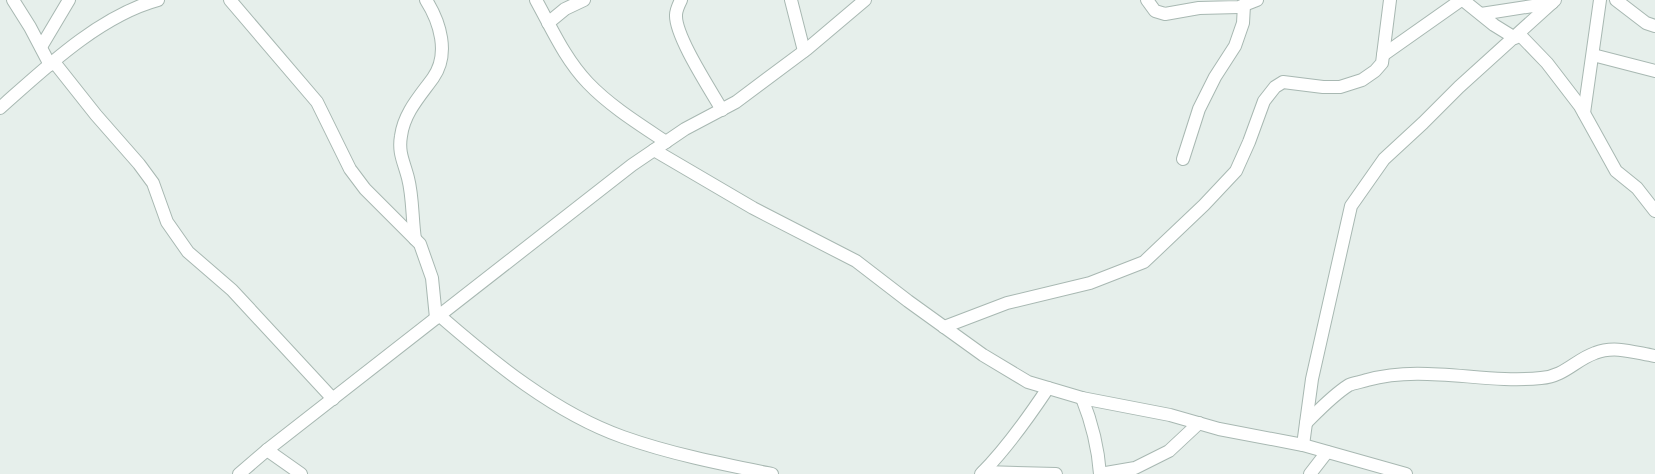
<svg xmlns="http://www.w3.org/2000/svg" width="1655" height="474" font-family="Signika,sans-serif">
	<style>
		.lines { fill: none; stroke-linecap: round; stroke-linejoin: round }
		.street-casing { stroke: #a8b8b2; stroke-width: 14 }
		.street { stroke: #fff; stroke-width: 12 }
	</style>
	<rect width="100%" height="100%" fill="#e6efeb"/>
	<g class="lines">
		<defs>
			<g id="street">
				<polyline points="13,0 30,27 50,65"/>
				<polyline points="230,0 317,102 350,169 365,189 420,244 432,278 436,318"/>
				<path d="M536,0C552,29 565,59 588,83C610,106 639,124 666,142"/>
				<path d="M681,0C679,4 676,10 676,15C675,36 710,89 722,110"/>
				<polyline points="791,0 804,51"/>
				<polyline points="1147,0 1155,11 1165,14 1199,8 1239,7 1257,0"/>
				<polyline points="1463,0 1494,25 1515,38"/>
				<polyline points="1616,0 1646,23 1655,26"/>
				<polyline points="1481,14 1552,3"/>
				<polyline points="548,23 565,9 584,0"/>
				<polyline points="1519,34 1547,63 1580,106 1616,171 1637,188 1655,211"/>
				<polyline points="41,47 69,0"/>
				<polyline points="1383,55 1461,0"/>
				<polyline points="1593,55 1655,71"/>
				<polyline points="54,62 96,115 139,164 153,183 167,222 188,252 232,290 333,399"/>
				<path d="M0,108C44,69 99,16 158,0"/>
				<polyline points="1584,113 1600,0"/>
				<polyline points="654,150 753,208 856,261 908,301 983,355 1028,382 1082,398 1170,415 1219,429 1303,445 1406,474"/>
				<polyline points="1183,159 1199,109 1215,77 1235,46 1243,23 1244,5"/>
				<path d="M415,239C412,219 413,197 408,178C404,162 398,153 401,136C404,113 420,96 433,78C450,54 440,22 426,0"/>
				<path d="M440,316C493,362 555,413 623,437C671,454 722,464 772,474"/>
				<polyline points="944,327 1007,303 1090,283 1144,262 1204,205 1236,171 1249,142 1264,101 1275,87 1283,82 1323,87 1340,87 1362,80 1375,71 1382,63 1390,0"/>
				<path d="M1082,398C1092,423 1098,446 1100,474"/>
				<path d="M1306,423C1319,410 1333,395 1349,385C1354,383 1361,382 1367,380C1424,364 1483,384 1541,378C1565,376 1575,360 1595,353C1615,345 1636,353 1655,356"/>
				<polyline points="1303,445 1312,379 1351,206 1384,159 1423,123 1459,87 1555,0"/>
				<polyline points="267,450 301,474"/>
				<polyline points="983,472 1056,474"/>
				<polyline points="239,474 267,450 632,165 685,129 736,102 807,49 865,0"/>
				<path d="M981,474C1007,448 1028,418 1048,388"/>
				<polyline points="1100,474 1135,468 1169,451 1199,423"/>
				<polyline points="1310,474 1327,452"/>
			</g>
		</defs>
		<!-- street casing -->
		<use href="#street" class="street-casing"/>
		<!-- street -->
		<use href="#street" class="street"/>
	</g>
</svg>
